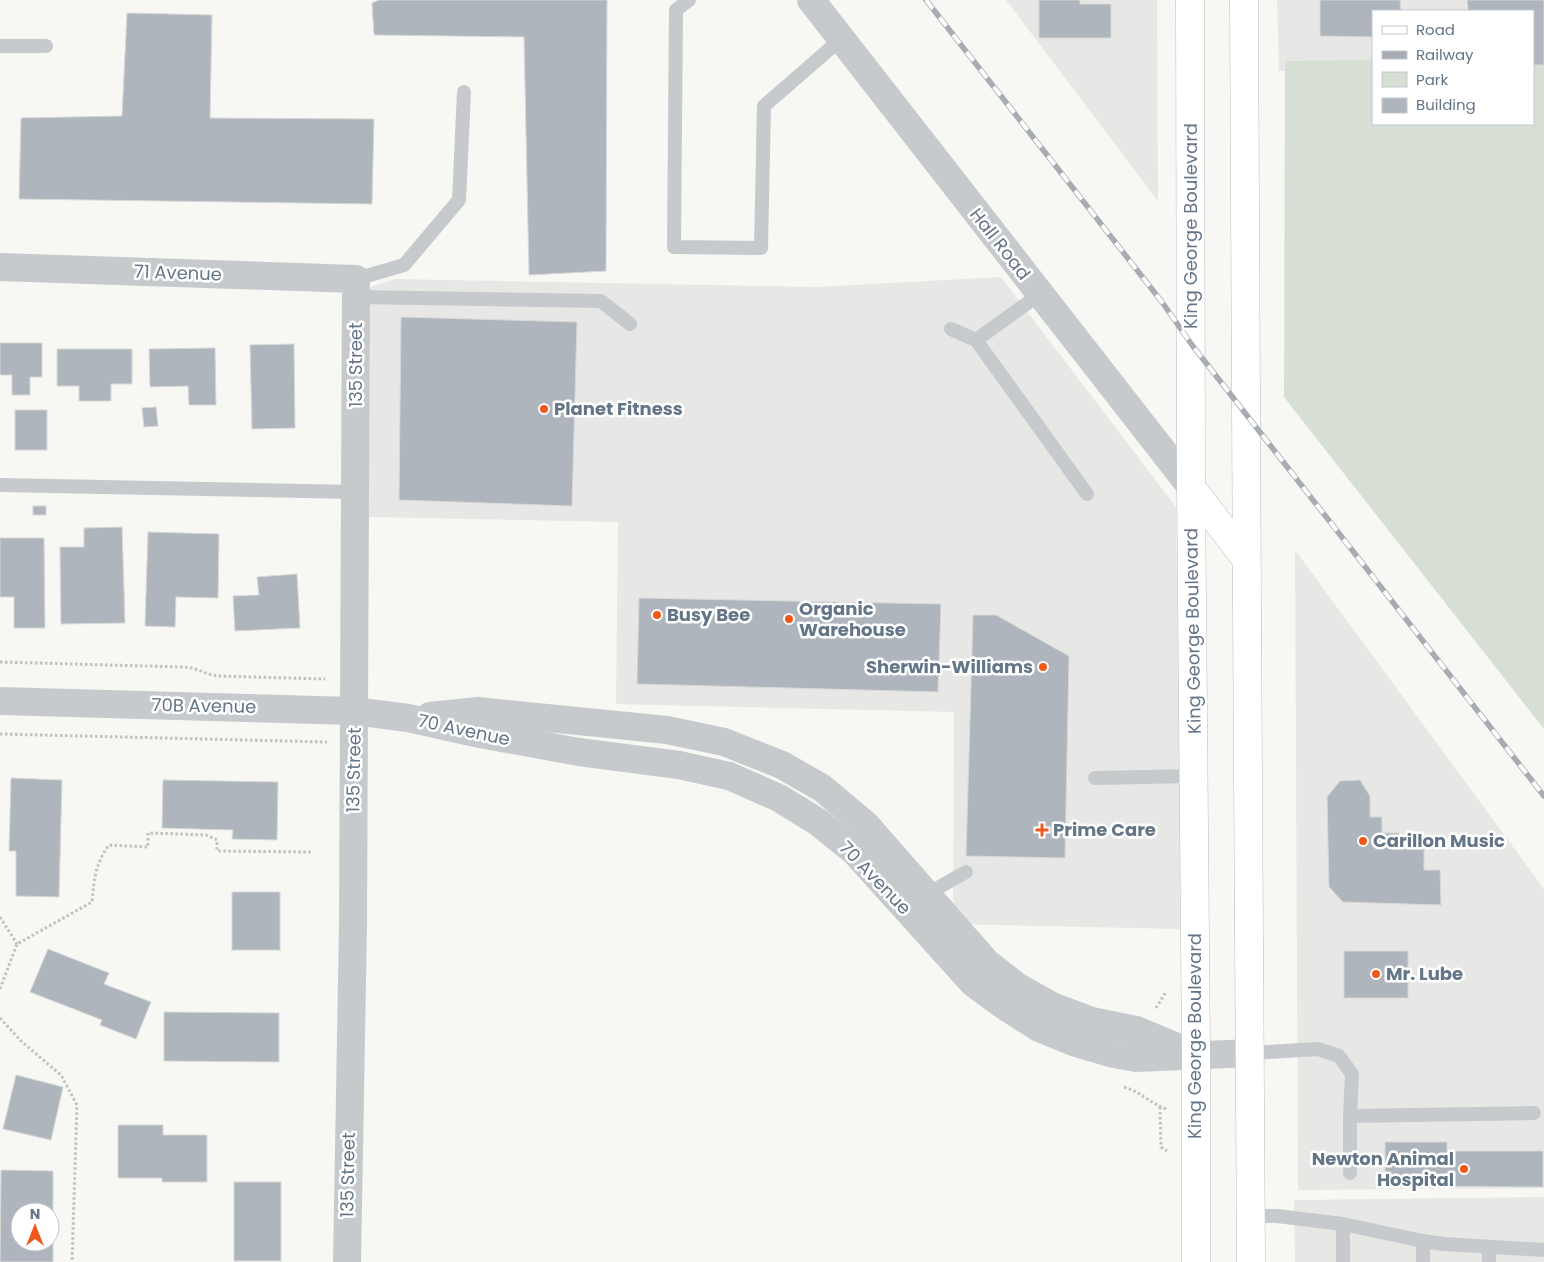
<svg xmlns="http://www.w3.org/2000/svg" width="1544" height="1262" font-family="Poppins,sans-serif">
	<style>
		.built { fill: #e7e8e6 }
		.green { fill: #d7dfd4 }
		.building { fill: #aeb5bc; stroke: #d8d8d6; fill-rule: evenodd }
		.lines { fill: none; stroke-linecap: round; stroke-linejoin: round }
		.primary-casing { stroke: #b9bdc1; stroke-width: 29 }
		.path { stroke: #bfc2c4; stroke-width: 3; stroke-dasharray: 2.5 2.5; stroke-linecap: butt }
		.service { stroke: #c6cacd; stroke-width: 14 }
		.minor { stroke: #c6cacd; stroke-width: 28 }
		.primary { stroke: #fff; stroke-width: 28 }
		.rail-casing { stroke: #a6acb2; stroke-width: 5.5 }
		.rail { stroke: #fff; stroke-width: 4; stroke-dasharray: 11; stroke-linecap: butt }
		.poi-dot { fill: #f0591a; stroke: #fff; stroke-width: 2 }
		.labels { text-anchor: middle; stroke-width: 5; stroke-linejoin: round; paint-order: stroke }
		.street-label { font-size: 18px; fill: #637587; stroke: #fff }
		.poi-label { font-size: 18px; font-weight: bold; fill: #637587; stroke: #fff; text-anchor: start }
	</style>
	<rect width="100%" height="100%" fill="#f7f7f3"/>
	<!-- built -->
	<g class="built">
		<polygon points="1006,0 1157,0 1158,201"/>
		<polygon points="1277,0 1544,0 1533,71 1533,11 1373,11 1373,71 1279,71"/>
		<polygon points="1001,277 1176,507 1182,929 953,924 954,712 616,704 618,522 369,517 364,289 396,279 817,287"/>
		<polygon points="1295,550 1544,889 1544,1188 1298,1190"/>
		<polygon points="1544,1197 1544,1262 1295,1262 1294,1200"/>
	</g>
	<!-- green -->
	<polygon class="green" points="1533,56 1544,56 1544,729 1284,397 1285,61 1373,60 1373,124 1533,124"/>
	<!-- building -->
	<g class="building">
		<polygon points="379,0 607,0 606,271 529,275 524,37 374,35 372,3"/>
		<polygon points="1039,0 1080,0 1080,4 1111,4 1111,38 1039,38"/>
		<polygon points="1320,0 1400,0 1401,11 1373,11 1373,37 1320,36"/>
		<polygon points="1467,0 1544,0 1544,65 1533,65 1533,11 1468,11"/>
		<polygon points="127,13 212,15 210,118 374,119 372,204 19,199 21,118 122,116"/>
		<polygon points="401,317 577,322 572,506 399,500"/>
		<polygon points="0,343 42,343 42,377 30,377 30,395 12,395 12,375 0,375"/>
		<polygon points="294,344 295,428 252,429 250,345"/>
		<polygon points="215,348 216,405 189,405 188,386 150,387 149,349"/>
		<polygon points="57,349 132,349 132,384 111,384 111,401 79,401 79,386 57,386"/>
		<polygon points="156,407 158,426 144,427 142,408"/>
		<rect x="15" y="410" width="32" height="40"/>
		<rect x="33" y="506" width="13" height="9"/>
		<polygon points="122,527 125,623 61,624 60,547 84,547 84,528"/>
		<polygon points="148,532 219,534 218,598 176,597 175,627 145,626"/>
		<polygon points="0,538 44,538 45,628 14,628 14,597 0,597"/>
		<polygon points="297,574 300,628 235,631 233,596 259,595 257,577"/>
		<polygon points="639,598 941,604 938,692 637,684"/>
		<polygon points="973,615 996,615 1069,656 1065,858 966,856"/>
		<polygon points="11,778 62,780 59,897 16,896 16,851 9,851"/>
		<polygon points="163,780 278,782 277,840 232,839 233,830 162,828"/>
		<polygon points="1360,780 1370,796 1370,817 1382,817 1382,833 1399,833 1399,848 1424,848 1424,870 1440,870 1441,905 1343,902 1329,887 1327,797 1340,781"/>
		<rect x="232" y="892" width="48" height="58"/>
		<polygon points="48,949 109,973 104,984 151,1002 136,1039 100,1025 102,1020 30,992"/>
		<rect x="1344" y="951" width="64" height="47"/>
		<polygon points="164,1012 279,1013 279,1062 164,1061"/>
		<polygon points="16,1075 63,1087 51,1140 3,1129"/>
		<polygon points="118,1125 163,1125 163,1135 207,1135 207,1182 162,1182 162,1178 118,1178"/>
		<polygon points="1385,1142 1447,1142 1447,1151 1543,1151 1543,1187 1385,1186"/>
		<path d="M1,1170L53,1171V1262H0ZM20,1212H50V1242H20Z"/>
		<rect x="234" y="1182" width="47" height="79"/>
	</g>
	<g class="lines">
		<defs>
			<g id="primary">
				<polyline points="1190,0 1191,487 1196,1055 1196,1262"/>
				<path d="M1244,0C1246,421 1248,841 1251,1262"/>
				<polyline points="1191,487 1246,559"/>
			</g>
		</defs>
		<!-- primary casing -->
		<use href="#primary" class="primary-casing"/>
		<!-- path -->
		<g class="path">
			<path d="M0,662L182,667C195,667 205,674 217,676L325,679"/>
			<polyline points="0,734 327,742"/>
			<polyline points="0,917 17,944"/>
			<path d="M0,989L17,944L92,902C94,880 95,864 109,845L148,847V833L206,835L217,840V851L312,852"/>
			<polyline points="1156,1008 1166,992"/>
			<polyline points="0,1018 22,1042 61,1075 77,1105 72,1262"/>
			<path d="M1124,1087C1141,1092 1151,1104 1167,1109"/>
			<polyline points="1160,1107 1161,1147 1167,1151"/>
		</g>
		<!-- service -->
		<g class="service">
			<polyline points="689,0 676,10 674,247 761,248 764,106 841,39"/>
			<polyline points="0,46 46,46"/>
			<polyline points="356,279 404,265 459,200 464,92"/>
			<polyline points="356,297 601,301 630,324"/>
			<polyline points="951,329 976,340 1087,494"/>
			<polyline points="976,340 1040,294"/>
			<polyline points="0,485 356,492"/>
			<polyline points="1095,778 1194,776"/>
			<polyline points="927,894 966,872"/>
			<polyline points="1251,1053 1318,1049 1339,1056 1352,1074 1350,1116 1534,1113"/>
			<polyline points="1350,1116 1350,1173"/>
			<polyline points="1251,1216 1277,1216 1343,1224 1343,1262"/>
			<polyline points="1343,1224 1423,1241 1423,1262"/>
			<polyline points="1423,1241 1444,1244 1544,1250"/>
			<polyline points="1489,1262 1489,1247"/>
		</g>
		<!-- minor -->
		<g class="minor">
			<polyline points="811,0 1191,487"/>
			<polyline points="0,267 356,279 353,925 347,1262"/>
			<polyline points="0,701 354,711 408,718 480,734 579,752 679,765 729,776 779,798 818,822 854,851 973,983 1006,1007 1039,1028 1076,1043 1114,1054 1136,1058 1251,1053"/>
			<polyline points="430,716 478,711 667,730 724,742 782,765 822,788 866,825 986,962 1018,987 1052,1006 1092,1021 1136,1030 1189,1052"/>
		</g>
		<!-- primary -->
		<use href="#primary" class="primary"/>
		<defs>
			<polyline id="rail" points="926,0 1162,302 1192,345 1544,796"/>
		</defs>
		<!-- rail casing -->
		<use href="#rail" class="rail-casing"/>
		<!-- rail -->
		<use href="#rail" class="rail"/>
	</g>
	<!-- markers -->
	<g class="poi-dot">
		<circle cx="544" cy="409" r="5"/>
		<circle cx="657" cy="615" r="5"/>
		<circle cx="789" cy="619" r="5"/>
		<circle cx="1043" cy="667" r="5"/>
		<path d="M1039.5 822.5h5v5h5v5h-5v5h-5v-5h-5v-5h5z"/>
		<circle cx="1363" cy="841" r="5"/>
		<circle cx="1376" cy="974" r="5"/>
		<circle cx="1464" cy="1169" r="5"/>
	</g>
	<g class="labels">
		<!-- street labels -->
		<g class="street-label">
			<text transform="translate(1191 226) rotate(-90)" y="6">King George Boulevard</text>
			<text transform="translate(1000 244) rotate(52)" y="6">Hall Road</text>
			<text transform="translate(178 273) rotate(2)" y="6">71 Avenue</text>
			<text transform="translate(356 365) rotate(-90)" y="6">135 Street</text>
			<text transform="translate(1193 631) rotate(-91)" y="6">King George Boulevard</text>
			<text transform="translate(204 706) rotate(1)" y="6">70B Avenue</text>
			<text transform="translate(464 730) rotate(12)" y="6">70 Avenue</text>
			<text transform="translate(354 770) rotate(-89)" y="6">135 Street</text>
			<text transform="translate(875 878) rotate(46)" y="6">70 Avenue</text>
			<text transform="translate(1195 1036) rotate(-90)" y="6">King George Boulevard</text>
			<text transform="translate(348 1175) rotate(-89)" y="6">135 Street</text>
		</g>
		<!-- poi labels -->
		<g class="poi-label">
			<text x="554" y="415">Planet Fitness</text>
			<text x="799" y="615">Organic<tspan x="799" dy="21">Warehouse</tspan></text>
			<text x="667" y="621">Busy Bee</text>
			<text x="1033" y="673" text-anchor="end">Sherwin-Williams</text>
			<text x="1053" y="836">Prime Care</text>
			<text x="1373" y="847">Carillon Music</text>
			<text x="1386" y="980">Mr. Lube</text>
			<text x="1454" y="1165" text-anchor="end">Newton Animal<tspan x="1454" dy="21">Hospital</tspan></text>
		</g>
	</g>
	<!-- legend -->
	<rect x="1372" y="10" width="162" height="115" fill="#ffffff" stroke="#c1c8cf"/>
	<rect x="1382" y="26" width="25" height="8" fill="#ffffff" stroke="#c1c8cf"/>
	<text x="1416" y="35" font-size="15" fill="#637587">Road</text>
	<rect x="1382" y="51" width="25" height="8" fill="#a6acb2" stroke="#c1c8cf"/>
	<text x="1416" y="60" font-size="15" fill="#637587">Railway</text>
	<rect x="1382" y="72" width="25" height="15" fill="#d7dfd4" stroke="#c1c8cf"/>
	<text x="1416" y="85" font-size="15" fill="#637587">Park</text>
	<rect x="1382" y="98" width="25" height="15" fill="#aeb5bc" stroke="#c1c8cf"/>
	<text x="1416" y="110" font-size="15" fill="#637587">Building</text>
	<!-- north arrow -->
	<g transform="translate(35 1227)"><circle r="24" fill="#ffffff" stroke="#c1c8cf"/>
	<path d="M0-4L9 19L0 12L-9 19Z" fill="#f0591a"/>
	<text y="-8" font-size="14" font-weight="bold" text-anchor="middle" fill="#637587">N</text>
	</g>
</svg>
